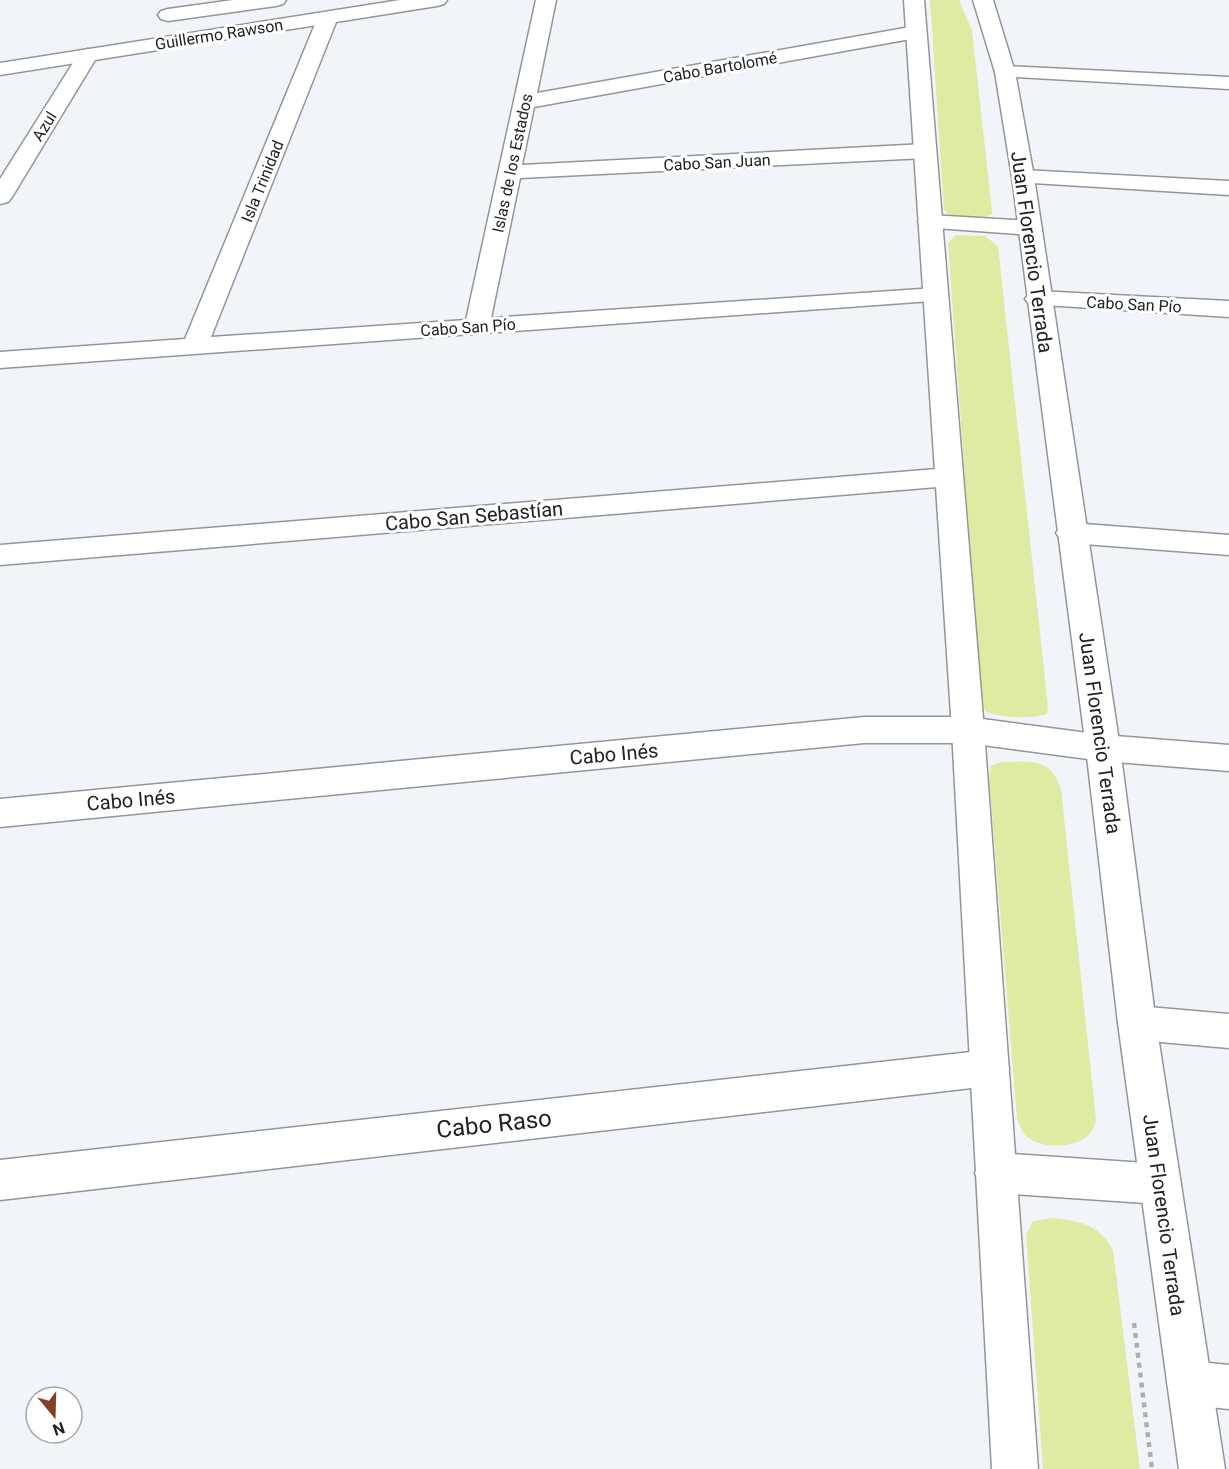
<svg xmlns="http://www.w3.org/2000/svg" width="1229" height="1469" font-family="Roboto,sans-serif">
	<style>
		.green { fill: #dfeba3 }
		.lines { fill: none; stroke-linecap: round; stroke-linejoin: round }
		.street-casing { stroke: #929699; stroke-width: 3 }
		.secondary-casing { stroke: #929699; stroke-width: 3 }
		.path { stroke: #acafb2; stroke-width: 4.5; stroke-dasharray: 5 5; stroke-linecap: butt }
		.street { fill: #fff; fill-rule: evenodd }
		.secondary { fill: #fff; fill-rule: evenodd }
		.labels { text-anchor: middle; stroke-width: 6; stroke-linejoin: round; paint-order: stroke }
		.far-street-label { font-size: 16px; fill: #202223; stroke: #fff }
		.street-label { font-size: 20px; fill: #202223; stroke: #fff }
		.near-street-label { font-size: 24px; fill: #202223; stroke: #fff }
	</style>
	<rect width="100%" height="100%" fill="#f1f5f9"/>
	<!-- green -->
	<g class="green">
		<polygon points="930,0 959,0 972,30 992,211 992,214 980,219 951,217 944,210"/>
		<path d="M956,235L985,236L998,246L1048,706L1047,714C1030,719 1003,718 986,712L981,701L948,243Z"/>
		<path d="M1000,762C1029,762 1050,756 1061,789L1096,1119C1094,1148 1049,1151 1030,1139C1023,1135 1020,1126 1017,1119L989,778L991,766Z"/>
		<path d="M1054,1218C1083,1222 1098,1224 1113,1250L1140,1469H1043L1026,1235L1033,1221Z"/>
	</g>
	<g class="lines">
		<defs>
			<g id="street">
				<polygon points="233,0 286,0 283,4 276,6 168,21 161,19 158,15 161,11 168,9"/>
				<polygon points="536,0 556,0 537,93 916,26 923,28 926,32 923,36 916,38 534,107 522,165 925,144 933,146 936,151 933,156 925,158 520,178 491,318 936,288 945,290 948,295 945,300 0,368 0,352 185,339 318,17 321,13 335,13 338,17 211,337 466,320"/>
				<polygon points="88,49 95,51 98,55 12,197 8,202 0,204 0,179 78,55 81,51"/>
				<polygon points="1005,66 1229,77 1229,89 998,76 995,72 998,68"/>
				<polygon points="1023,170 1229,181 1229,195 1015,182 1012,177 1015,172"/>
				<polygon points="930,215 1030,221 1038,223 1042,228 1038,233 1030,235 922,227 918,222 922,217"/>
				<polygon points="1038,291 1229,301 1229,317 1029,304 1025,299 1029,294"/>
				<polygon points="949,468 959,470 963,477 959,484 949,486 0,565 0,545"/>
				<polygon points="1071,523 1229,535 1229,555 1071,543 1061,540 1056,533 1061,526"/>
				<polygon points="864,717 968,717 1103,735 1229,745 1229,771 1103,761 968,743 864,743 0,827 0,799"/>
				<polygon points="1137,1006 1229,1014 1229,1048 1137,1040 1123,1035 1118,1023 1123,1011"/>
				<polygon points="989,1050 1003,1055 1009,1068 1003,1081 989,1086 0,1200 0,1160"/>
				<polygon points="996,1153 1160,1164 1175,1170 1181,1184 1175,1198 1160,1204 996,1193 981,1187 975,1173 981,1159"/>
				<polygon points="1189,1361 1229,1365 1229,1409 1189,1405 1173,1399 1167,1383 1173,1367"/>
			</g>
			<g id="secondary">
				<polygon points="400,0 447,0 444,4 437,6 0,75 0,63"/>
				<polygon points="904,0 924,0 984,730 1038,1469 992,1469 952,730"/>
				<polygon points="973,0 993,0 1015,72 1034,177 1120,748 1156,1023 1225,1469 1179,1469 1118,1023 1086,748 1012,177 995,72"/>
			</g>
		</defs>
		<!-- street casing -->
		<use href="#street" class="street-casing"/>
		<!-- secondary casing -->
		<use href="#secondary" class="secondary-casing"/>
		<!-- path -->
		<polyline class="path" points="1134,1323 1152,1469"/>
		<!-- street -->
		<use href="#street" class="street"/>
		<!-- secondary -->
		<use href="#secondary" class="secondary"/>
	</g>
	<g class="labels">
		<!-- far-street labels -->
		<g class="far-street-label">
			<text transform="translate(219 34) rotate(-9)" y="6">Guillermo Rawson</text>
			<text transform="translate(720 67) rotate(-10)" y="6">Cabo Bartolomé</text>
			<text transform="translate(44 126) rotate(-58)" y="6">Azul</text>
			<text transform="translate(717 162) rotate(-3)" y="6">Cabo San Juan</text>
			<text transform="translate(512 163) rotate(-78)" y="6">Islas de los Estados</text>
			<text transform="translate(262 181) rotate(-68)" y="6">Isla Trinidad</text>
			<text transform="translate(1134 304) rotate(3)" y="6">Cabo San Pío</text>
			<text transform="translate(468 327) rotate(-4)" y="6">Cabo San Pío</text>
		</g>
		<!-- street labels -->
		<g class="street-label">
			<text transform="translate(1032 252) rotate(82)" y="7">Juan Florencio Terrada</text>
			<text transform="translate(474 516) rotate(-5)" y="7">Cabo San Sebastían</text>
			<text transform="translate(1100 733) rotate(82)" y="7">Juan Florencio Terrada</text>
			<text transform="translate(614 754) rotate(-5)" y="7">Cabo Inés</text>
			<text transform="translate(131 800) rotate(-5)" y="7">Cabo Inés</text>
			<text transform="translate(1164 1215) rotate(82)" y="7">Juan Florencio Terrada</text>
		</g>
		<!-- near-street labels -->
		<g class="near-street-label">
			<text transform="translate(494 1124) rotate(-6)" y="8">Cabo Raso</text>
		</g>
	</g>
	<!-- north arrow -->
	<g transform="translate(54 1415) rotate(161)"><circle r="28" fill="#ffffff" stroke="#a6a7a7" stroke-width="1.5"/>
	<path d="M0-4.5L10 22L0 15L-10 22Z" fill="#873e22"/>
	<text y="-9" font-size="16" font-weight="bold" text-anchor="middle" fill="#202223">N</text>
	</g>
</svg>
